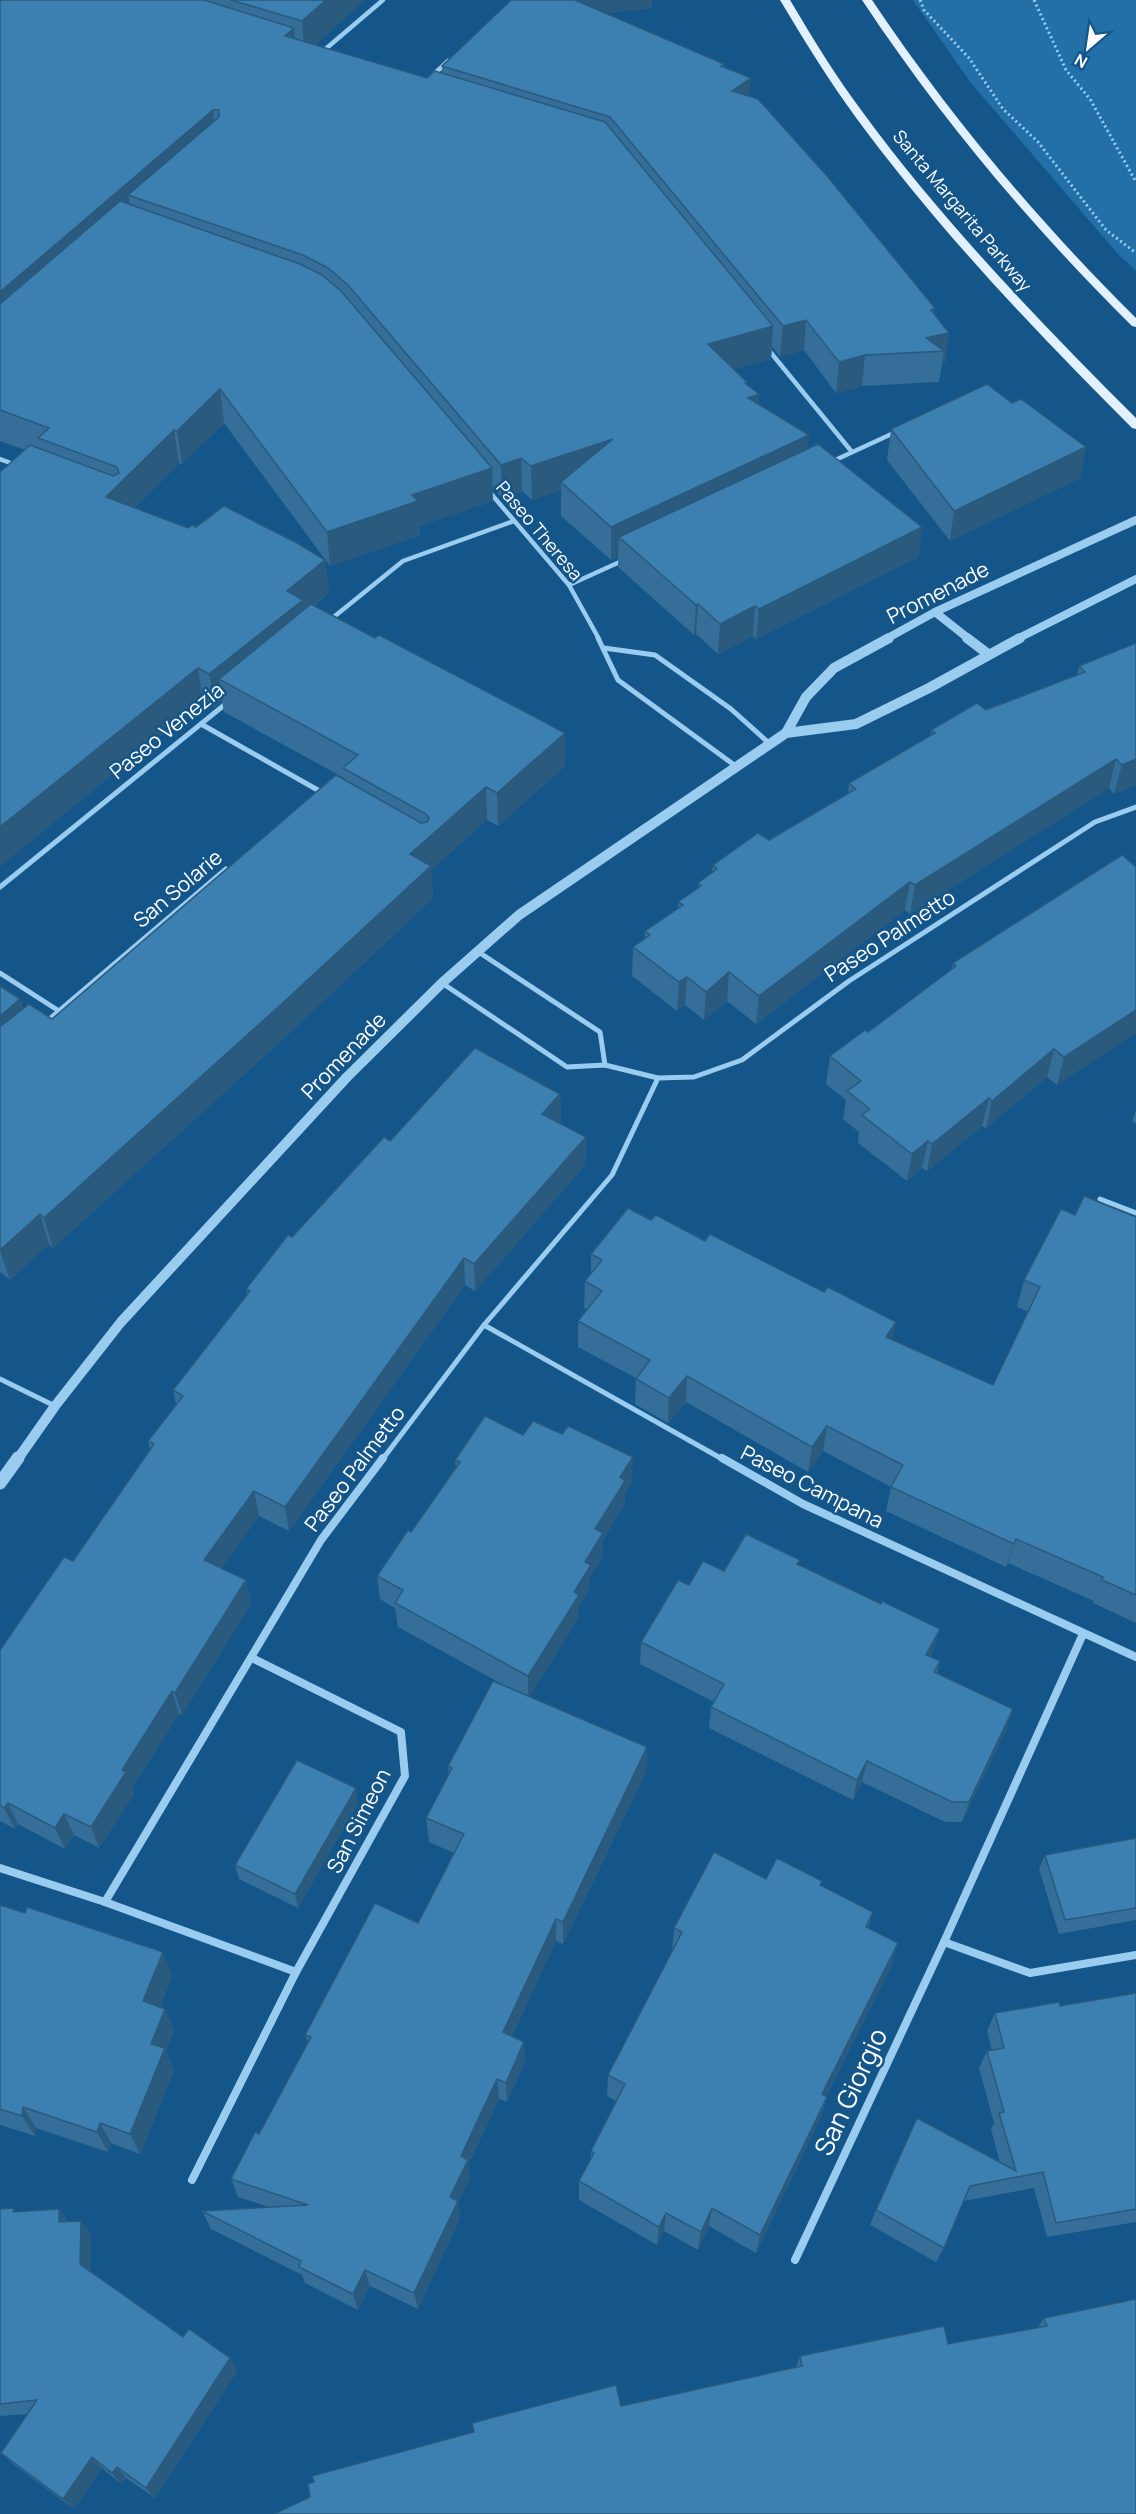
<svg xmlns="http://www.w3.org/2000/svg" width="1136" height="2514" font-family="Manrope,sans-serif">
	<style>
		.green { fill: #2270a7 }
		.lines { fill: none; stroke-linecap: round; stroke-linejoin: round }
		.path { stroke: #9accf0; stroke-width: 3; stroke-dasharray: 2 3; stroke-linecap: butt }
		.minor-far2 { stroke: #9accf0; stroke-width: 4.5 }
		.minor-far1 { stroke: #9accf0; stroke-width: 5 }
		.minor { stroke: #9accf0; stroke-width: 8 }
		.tertiary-far2 { stroke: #9accf0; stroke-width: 8 }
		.tertiary-far1 { stroke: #9accf0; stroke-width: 10 }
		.tertiary { stroke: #9accf0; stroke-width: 13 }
		.primary { fill: #e3f1ff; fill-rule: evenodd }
		.wall { fill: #346e99 }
		.shaded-wall { fill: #2a5a7d }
		.building { fill: #3c80b2; stroke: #2a5a7d; stroke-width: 1.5 }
		.labels { text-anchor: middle; stroke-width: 5; stroke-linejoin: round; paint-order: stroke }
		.far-street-label { font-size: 18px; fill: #fff; stroke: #145689 }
		.street-label { font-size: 21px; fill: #fff; stroke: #145689 }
		.near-street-label { font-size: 26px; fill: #fff; stroke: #145689 }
	</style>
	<rect width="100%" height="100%" fill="#145689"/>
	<!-- green -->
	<polygon class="green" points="913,0 1136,0 1136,271 1118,254 971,83"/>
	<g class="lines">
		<!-- path -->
		<g class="path">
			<polyline points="920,0 924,10 969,58 1003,109 1038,142 1106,230 1136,253"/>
			<polyline points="1034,0 1066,70 1090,99 1136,182"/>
		</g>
		<!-- minor-far2 -->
		<g class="minor-far2">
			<polyline points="322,52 383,0"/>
			<polyline points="431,77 448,61"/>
			<polyline points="767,348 852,452"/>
			<polyline points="0,459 16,465"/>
			<polyline points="831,462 898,431"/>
			<polyline points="487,489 569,585 599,639"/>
			<polyline points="569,585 624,560"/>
			<polyline points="330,620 403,561 514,521"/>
		</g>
		<!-- minor-far1 -->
		<g class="minor-far1">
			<polyline points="598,638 618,680 737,767"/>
			<polyline points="604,648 655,655 731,709 770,744"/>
			<polyline points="201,724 323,793"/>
			<polyline points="0,887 228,702"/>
			<polyline points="477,951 600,1032 605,1065"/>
			<polyline points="0,973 59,1011"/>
			<polyline points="442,983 567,1067 605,1065 658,1078"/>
			<polyline points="46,1022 226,869"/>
			<polyline points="1100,1199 1136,1213"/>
			<polyline points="484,1325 724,1460"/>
			<polyline points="0,1379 55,1406"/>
			<polyline points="382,1460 484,1325 612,1175 658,1078 694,1077 742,1060 849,981 1095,822 1136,807"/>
		</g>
		<!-- minor -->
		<g class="minor">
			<polyline points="722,1458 803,1504 1136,1657"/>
			<polyline points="0,1868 105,1902 296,1972"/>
			<polyline points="105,1902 321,1540 383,1458"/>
			<polyline points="944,1942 1030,1973 1136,1955"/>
			<polyline points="192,2180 296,1972 405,1776 401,1732 252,1658"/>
			<polyline points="795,2260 944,1942 1083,1634"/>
		</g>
		<!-- tertiary-far2 -->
		<g class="tertiary-far2">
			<polyline points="935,612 969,639"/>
			<polyline points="886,639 935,612 1136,520"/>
			<polyline points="1017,639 1136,579"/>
		</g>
		<!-- tertiary-far1 -->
		<g class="tertiary-far1">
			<polyline points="967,638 988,654"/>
			<polyline points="786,733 806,697 834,668 889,638"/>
			<polyline points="17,1460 55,1406 121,1322 347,1077 442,983 519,915 786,733 856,724 929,688 1020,638"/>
		</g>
		<!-- tertiary -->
		<polyline class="tertiary" points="0,1483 18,1458"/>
		<!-- primary -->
		<g class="primary">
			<path d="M780,0H790C813,39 837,78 864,114C945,224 1040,322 1136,418V429L1132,428C1034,330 939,230 857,119C829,81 804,40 780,0Z"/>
			<path d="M862,0H872C949,115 1037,220 1136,318V327L1132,326C1031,226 941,119 862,0Z"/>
		</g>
	</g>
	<!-- wall -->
	<g class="wall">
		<polygon points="0,0 364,0 315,45 427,78 442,73 442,66 511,0 652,0 652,8 605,13 724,64 724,67 751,78 749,97 935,308 934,314 949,333 945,363 942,364 939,382 862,386 836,393 804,350 780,357 772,346 771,359 734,369 748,385 759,394 758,404 808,449 922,527 918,557 756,639 753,636 718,654 696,634 694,635 618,567 618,557 611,560 561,516 561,490 532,500 522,491 502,498 492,487 493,501 419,526 420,535 330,566 224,423 182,464 179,463 134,508 188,528 196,527 325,560 329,593 314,606 375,638 565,733 565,766 498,826 487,820 431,870 433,898 280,1042 53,1248 49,1244 10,1280 0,1272 0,986 20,999 23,1009 52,1019 345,780 344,778 224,712 222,701 215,707 203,701 0,866 0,472 25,450 0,441"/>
		<polygon points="1012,403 1086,447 1080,478 950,541 887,460 891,429"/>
		<polygon points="1136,643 1136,785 1114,794 1109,788 910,914 905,910 756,1024 727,1001 704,1020 685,1005 677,1011 632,976 633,947 645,938 645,931 678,908 678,902 698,888 698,883 712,873 713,865 769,840 848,794 849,783 931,735 931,730 1077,675 1079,666"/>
		<polygon points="1136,867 1057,1085 1047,1077 986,1128 982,1126 927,1171 922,1168 907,1181 858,1143 859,1132 843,1119 846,1100 826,1084 830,1056 868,1032 952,969 953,963"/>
		<polygon points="560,1094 561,1122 559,1123 586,1137 585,1165 475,1291 465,1285 289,1531 259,1516 221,1568 246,1580 251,1604 182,1715 179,1714 132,1788 134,1794 99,1848 74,1835 65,1849 18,1824 15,1829 0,1821 0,1650 73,1561 150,1449 148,1441 176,1405 173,1390 247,1295 246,1289 292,1237 390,1141"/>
		<polygon points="1136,1110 1136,1124 1132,1122"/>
		<polygon points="1075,1215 1136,1217 1136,1623 1093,1603 1094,1601 1008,1563 1006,1567 886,1511 891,1487 823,1451 808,1472 686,1402 668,1423 635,1404 636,1378 578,1347 578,1321 587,1309 584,1308 585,1281 591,1273 591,1254 651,1220 705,1241 896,1322 892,1340 993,1385 1029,1312 1017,1307 1024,1280"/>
		<polygon points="523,1435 632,1482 625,1493 624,1505 603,1540 602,1557 590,1577 590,1589 578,1608 578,1619 529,1697 647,1747 646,1772 563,1944 556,1941 512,2036 524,2042 525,2062 507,2102 499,2099 468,2165 470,2178 458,2203 460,2218 418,2309 370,2286 358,2310 305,2283 302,2275 211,2229 202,2211 269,2207 238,2197 231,2179 259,2134 308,2043 305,2035 418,1923 454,1853 429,1842 426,1818 449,1775 448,1766 511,1689 398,1627 395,1608 380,1599 377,1576 411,1532 456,1468 455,1460"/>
		<polygon points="799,1565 881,1604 940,1629 933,1651 930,1657 940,1661 937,1673 1013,1709 1006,1730 962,1822 945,1822 862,1782 853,1800 709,1728 711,1707 714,1702 640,1664 641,1642 689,1585 724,1571"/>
		<polygon points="358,1803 298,1908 239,1879 235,1865"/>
		<polygon points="1136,1838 1136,1920 1059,1934 1039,1869 1045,1855"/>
		<polygon points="766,1879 821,1886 873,1912 868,1928 898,1943 891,1967 826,2096 827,2097 821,2117 756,2253 709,2226 698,2250 664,2231 657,2245 579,2200 579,2181 591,2159 591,2151 616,2101 607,2096 608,2075 672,1952 674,1928"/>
		<polygon points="0,1905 172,1975 160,2007 165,2009 174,2031 166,2052 174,2070 140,2154 111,2143 108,2152 36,2128 35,2136 0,2125"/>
		<polygon points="1136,1993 1136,2222 1047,2237 1034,2188 964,2201 944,2248 936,2262 870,2225 876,2210 1000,2163 991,2129 994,2123 979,2068 987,2051 992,2050 987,2031 995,2013 1060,2006"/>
		<polygon points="0,2209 17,2212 59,2209 68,2221 81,2221 91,2235 90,2271 183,2337 230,2358 237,2371 155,2498 126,2478 121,2484 102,2468 74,2509 13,2464 1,2453 28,2414 0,2416"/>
		<polygon points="1044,2318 1136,2514 621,2406 796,2367 800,2356 948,2344 1037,2328"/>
	</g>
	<!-- shaded-wall -->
	<g class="shaded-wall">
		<polygon points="326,0 364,0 305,54 302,21"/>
		<polygon points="550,0 652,0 652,8 550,19"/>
		<polygon points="294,28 297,61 285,36"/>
		<polygon points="751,78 749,109 732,91"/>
		<polygon points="213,110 217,144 128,195 132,217 0,332 0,292"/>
		<polygon points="935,308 931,337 949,333 945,363 942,364 944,351 924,352 931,310"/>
		<polygon points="806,320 804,350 780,357 783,326"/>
		<polygon points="773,326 771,359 706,377 708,344"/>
		<polygon points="865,355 862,386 836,393 839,362"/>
		<polygon points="220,389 224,423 182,464 177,431"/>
		<polygon points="759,394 756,427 748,398"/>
		<polygon points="174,430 179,463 112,530 106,497"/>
		<polygon points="809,435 806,469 619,537 618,557 611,560 611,527"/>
		<polygon points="613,439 561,482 561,490 532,500 531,466"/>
		<polygon points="1086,447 1080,478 950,541 954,511"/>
		<polygon points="521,458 522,491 502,498 501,465"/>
		<polygon points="492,468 493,501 419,526 420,535 330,566 327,532 412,495"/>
		<polygon points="922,527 918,557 756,639 759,609"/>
		<polygon points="325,560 329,593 219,679 222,701 215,707 209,674 287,591"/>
		<polygon points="698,604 696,634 694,635 696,605"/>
		<polygon points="755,606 753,636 718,654 720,624"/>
		<polygon points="198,668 203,701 0,866 0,827"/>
		<polygon points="565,733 565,766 498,826 497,793"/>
		<polygon points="1116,759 1109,788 910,914 915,885"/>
		<polygon points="1136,759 1136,785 1114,794 1122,765"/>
		<polygon points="486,787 487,820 431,870 433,898 280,1042 53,1248 44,1218 410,854"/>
		<polygon points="910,882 905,910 756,1024 759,996"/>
		<polygon points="729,972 727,1001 704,1020 706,992"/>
		<polygon points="687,977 685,1005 677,1011 679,982"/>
		<polygon points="20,999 29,1030 0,1055 0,1016"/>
		<polygon points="1136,1010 1136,1033 1057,1085 1064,1057"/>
		<polygon points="1054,1049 1047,1077 986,1128 992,1101"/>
		<polygon points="560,1094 561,1122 543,1142 542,1114"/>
		<polygon points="989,1098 982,1126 927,1171 932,1144"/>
		<polygon points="586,1137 585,1165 475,1291 474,1264"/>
		<polygon points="928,1141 922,1168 907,1181 912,1154"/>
		<polygon points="40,1214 49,1244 10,1280 0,1250"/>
		<polygon points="464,1258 465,1285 289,1531 285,1507"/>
		<polygon points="896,1322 891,1348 886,1337"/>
		<polygon points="687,1376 686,1402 668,1423 669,1398"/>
		<polygon points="827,1426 823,1451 808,1472 812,1447"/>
		<polygon points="633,1457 632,1482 625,1493 624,1505 603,1540 602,1557 590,1577 590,1589 578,1608 578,1619 528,1699 528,1676 585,1562 595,1529 620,1477"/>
		<polygon points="254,1491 259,1516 210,1584 204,1560"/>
		<polygon points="1016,1539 1008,1563 1006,1567 1014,1544"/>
		<polygon points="246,1580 251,1604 182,1715 175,1693"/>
		<polygon points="940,1629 933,1651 920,1676 926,1655"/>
		<polygon points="172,1691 179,1714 132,1788 134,1794 99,1848 91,1827 122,1770"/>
		<polygon points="1013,1709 1006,1730 962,1822 969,1802"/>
		<polygon points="647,1747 646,1772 563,1944 563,1922"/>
		<polygon points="867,1761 862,1782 853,1800 857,1780"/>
		<polygon points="356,1788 358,1803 298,1908 295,1894"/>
		<polygon points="8,1803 18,1824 15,1829 4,1808"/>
		<polygon points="64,1814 74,1835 65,1849 55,1828"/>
		<polygon points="556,1919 556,1941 504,2053 503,2032"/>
		<polygon points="898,1943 891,1967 816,2115 822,2094"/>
		<polygon points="163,1952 172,1975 153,2024 143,2001"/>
		<polygon points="165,2009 174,2031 166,2052 174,2070 140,2154 130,2134 151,2044"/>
		<polygon points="524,2042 525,2062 507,2102 506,2083"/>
		<polygon points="497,2079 499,2099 468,2165 470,2178 458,2203 460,2218 418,2309 414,2293 450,2197 461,2156"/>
		<polygon points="827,2097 821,2117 756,2253 760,2235"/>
		<polygon points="23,2107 36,2128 35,2136 22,2116"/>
		<polygon points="100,2123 111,2143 108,2152 97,2132"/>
		<polygon points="712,2208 709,2226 698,2250 701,2232"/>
		<polygon points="59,2209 69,2224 59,2222"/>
		<polygon points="666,2213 664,2231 657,2245 659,2227"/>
		<polygon points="81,2221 91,2235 89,2278 80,2264"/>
		<polygon points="365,2270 370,2286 358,2310 353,2294"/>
		<polygon points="230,2358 237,2371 155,2498 146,2488"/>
		<polygon points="92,2457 102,2468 74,2509 63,2499"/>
		<polygon points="117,2467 126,2478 121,2484 112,2473"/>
	</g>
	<!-- building -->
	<g class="building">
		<polygon points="0,0 204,0 294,28 285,36 427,78 435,71 605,122 773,326 708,344 748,383 745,383 759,394 748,398 809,435 611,527 561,482 613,439 531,466 521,458 501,465 348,285 328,268 303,255 128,195 219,117 219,110 213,110 0,292"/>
		<polygon points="231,0 326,0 302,21"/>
		<polygon points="511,0 575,0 724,64 721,66 751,78 732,91 758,99 827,176 935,308 931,310 949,333 926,338 944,351 865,355 839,362 806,320 783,326 610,117 442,66"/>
		<polygon points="120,201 300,264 322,275 341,291 492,468 412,495 418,501 327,532 220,389 177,431 174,430 106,497 188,528 192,525 196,527 224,506 297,543 325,560 287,591 303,600 209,674 198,668 0,827 0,472 30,445 113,476 119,473 117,467 38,438 49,428 0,410 0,304"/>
		<polygon points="987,384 1012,403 1021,399 1086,447 954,511 891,429"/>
		<polygon points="818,444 922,527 759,609 755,606 720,624 698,604 696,605 619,537"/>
		<polygon points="311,604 375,638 379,635 565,733 497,793 486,787 410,854 431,866 275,1010 44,1218 40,1214 0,1250 0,1027 29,1004 52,1019 336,775 421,823 427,822 429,818 426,814 343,768 358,755 219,679"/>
		<polygon points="1136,643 1136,759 1122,765 1116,759 915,885 910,882 759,996 729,972 706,992 687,977 679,982 633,947 650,935 645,931 683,905 678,902 701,886 698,883 717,869 713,865 758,833 769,840 856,789 849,783 935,733 931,730 977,703 986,710 1085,672 1079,666"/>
		<polygon points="1122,855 1136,867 1136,1010 1064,1057 1054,1049 992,1101 989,1098 932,1144 928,1141 912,1154 862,1115 870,1109 847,1091 861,1081 830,1056 865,1030 868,1032 956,966 953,963"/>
		<polygon points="0,986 20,999 0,1016"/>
		<polygon points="475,1048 560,1094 542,1114 586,1137 474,1264 464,1258 285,1507 254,1491 204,1560 246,1580 175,1693 172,1691 122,1770 126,1772 91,1827 64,1814 55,1828 8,1803 4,1808 0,1805 0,1650 64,1557 73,1561 154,1444 148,1441 183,1396 173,1390 250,1291 246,1289 288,1235 292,1237 384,1137 390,1141"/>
		<polygon points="1084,1196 1136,1217 1136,1595 1102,1580 1103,1577 1016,1539 1014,1544 891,1487 903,1465 827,1426 812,1447 687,1376 669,1398 636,1379 650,1360 578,1321 602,1291 585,1281 602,1260 591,1254 628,1208 651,1220 656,1215 705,1241 710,1234 824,1292 828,1287 896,1322 886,1337 993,1385 1040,1287 1024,1280 1061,1209 1075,1215"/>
		<polygon points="485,1416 523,1435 533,1421 562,1434 568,1426 633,1457 620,1477 625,1481 595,1529 603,1533 585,1562 591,1565 574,1592 579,1595 528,1676 395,1603 403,1590 377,1576 408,1530 411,1532 460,1462 455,1460"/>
		<polygon points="746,1534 800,1560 797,1564 881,1604 882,1601 940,1629 926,1655 940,1661 934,1672 1013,1709 969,1802 952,1802 867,1761 857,1780 711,1707 724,1684 641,1642 678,1580 689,1585 703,1561 724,1571"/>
		<polygon points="493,1681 647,1747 563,1922 556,1919 503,2032 524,2042 506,2083 497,2079 461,2156 468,2160 450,2197 458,2201 414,2293 365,2270 353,2294 299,2267 301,2261 202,2211 308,2205 231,2179 255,2132 259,2134 311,2037 305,2035 375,1903 418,1923 464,1834 426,1818 452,1768 448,1766"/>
		<polygon points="297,1760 356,1788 295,1894 235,1865"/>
		<polygon points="1136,1838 1136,1908 1065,1920 1045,1855"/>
		<polygon points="714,1852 766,1879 777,1858 822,1881 820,1885 873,1912 866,1927 898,1943 822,2094 827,2097 760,2235 712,2208 701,2232 666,2213 659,2227 579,2181 594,2153 591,2151 625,2084 608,2075 682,1932 674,1928"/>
		<polygon points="0,1905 25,1913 27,1907 163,1952 143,2001 165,2009 151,2044 165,2048 130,2134 100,2123 97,2132 23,2107 22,2116 0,2109"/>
		<polygon points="1136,1993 1136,2209 1056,2223 1043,2172 970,2186 944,2248 876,2210 917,2118 1016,2171 999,2113 1004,2112 987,2051 1004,2048 995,2013 1059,2002 1060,2006"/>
		<polygon points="14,2208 13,2212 59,2209 59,2222 81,2221 80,2264 183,2337 189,2329 230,2358 146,2488 117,2467 112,2473 92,2457 63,2499 1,2453 37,2400 0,2404 0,2209"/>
		<polygon points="1136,2299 1136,2514 274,2514 310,2497 308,2484 314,2482 312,2476 474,2432 472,2423 616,2385 621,2406 802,2366 800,2356 944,2326 948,2344 1047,2326 1044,2318"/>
	</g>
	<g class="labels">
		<!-- far-street labels -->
		<g class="far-street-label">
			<text transform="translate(962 211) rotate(50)" y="6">Santa Margarita Parkway</text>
			<text transform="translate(539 531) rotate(50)" y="6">Paseo Theresa</text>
		</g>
		<!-- street labels -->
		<g class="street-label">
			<text transform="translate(938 593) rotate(-27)" y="7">Promenade</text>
			<text transform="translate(167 731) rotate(-39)" y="7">Paseo Venezia</text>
			<text transform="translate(178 889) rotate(-40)" y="7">San Solarie</text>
			<text transform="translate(890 936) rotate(-33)" y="7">Paseo Palmetto</text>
			<text transform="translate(344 1056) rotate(-46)" y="7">Promenade</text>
			<text transform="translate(355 1469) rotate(-53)" y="7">Paseo Palmetto</text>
			<text transform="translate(812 1487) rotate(27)" y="7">Paseo Campana</text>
			<text transform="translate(359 1821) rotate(-63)" y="7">San Simeon</text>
		</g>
		<!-- near-street labels -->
		<g class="near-street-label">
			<text transform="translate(851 2092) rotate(-65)" y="9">San Giorgio</text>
		</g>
	</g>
	<!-- north arrow -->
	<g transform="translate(1088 48) rotate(209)" stroke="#145689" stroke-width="4.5" paint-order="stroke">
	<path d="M0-4.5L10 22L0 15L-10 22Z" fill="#ffffff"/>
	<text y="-9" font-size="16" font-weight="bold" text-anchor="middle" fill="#ffffff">N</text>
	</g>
</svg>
